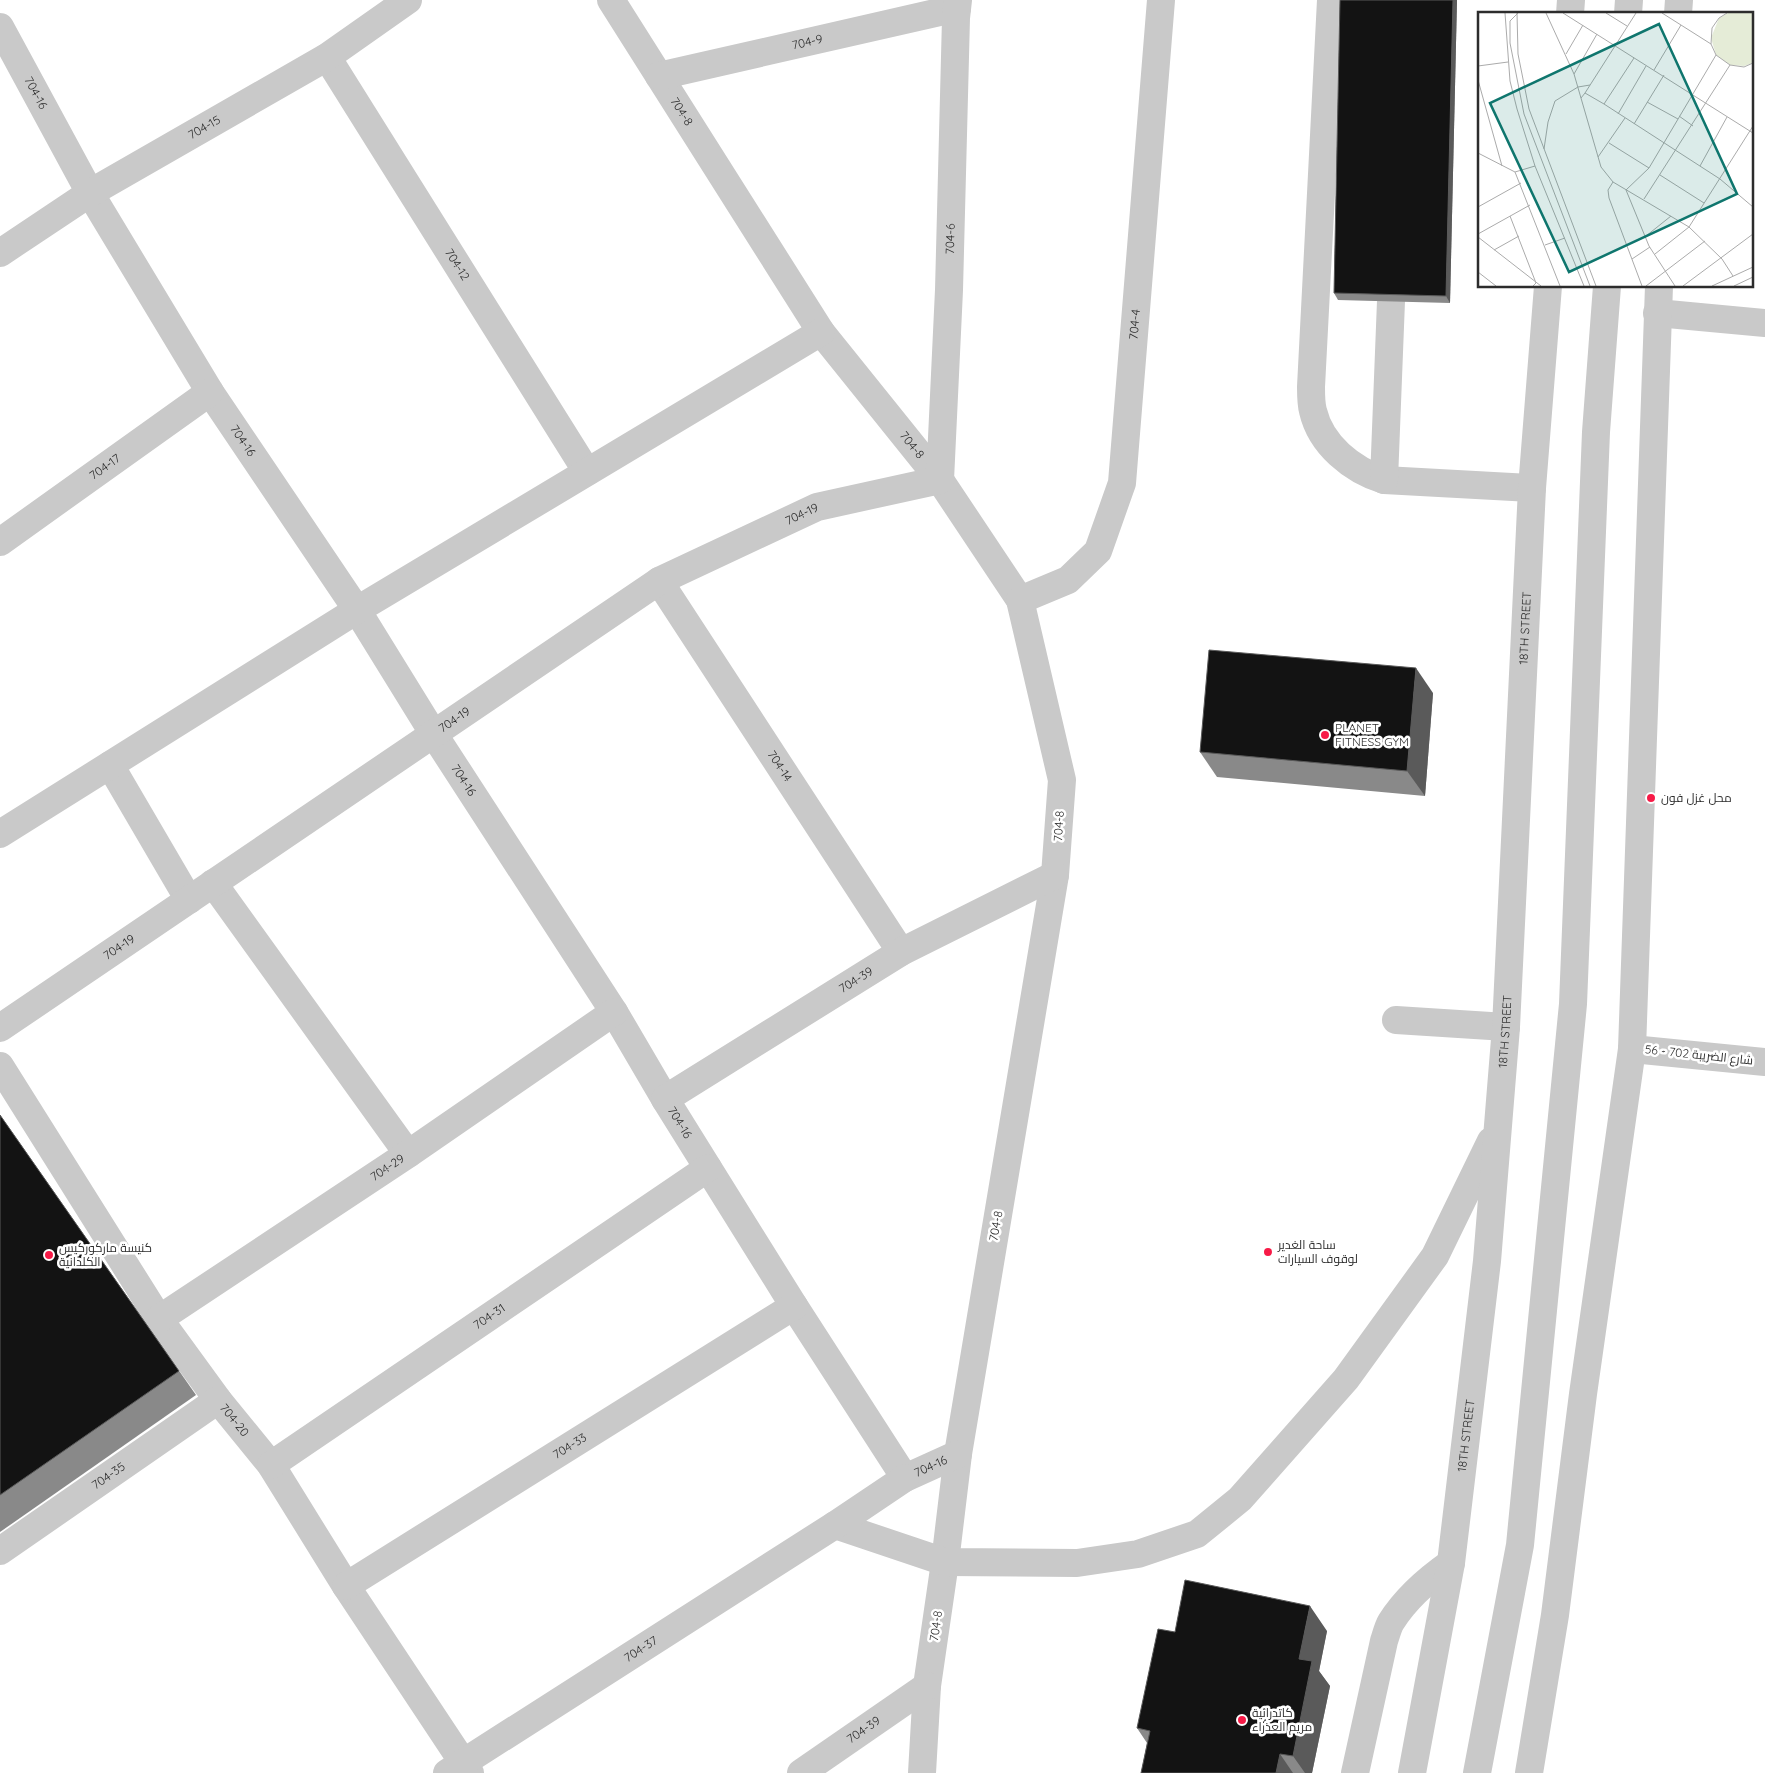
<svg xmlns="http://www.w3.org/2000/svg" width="1765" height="1773" font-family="Quicksand,Cairo,sans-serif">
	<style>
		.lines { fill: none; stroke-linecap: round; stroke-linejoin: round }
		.minor { stroke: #c9c9c9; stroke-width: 28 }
		.wall { fill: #898989 }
		.shaded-wall { fill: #5a5a5a }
		.building { fill: #131313; stroke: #5a5a5a }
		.poi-dot { fill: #f71a47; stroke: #fff; stroke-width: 2 }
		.labels { text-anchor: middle; stroke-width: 5; stroke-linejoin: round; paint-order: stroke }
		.street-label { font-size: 12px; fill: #2c2c2c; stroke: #fff }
		.poi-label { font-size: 12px; fill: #2c2c2c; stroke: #fff; text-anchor: start }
		.inset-road { fill: none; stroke: #ababab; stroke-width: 1 }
		.view { fill: #0f766e; fill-opacity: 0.15; stroke: #0f766e; stroke-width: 2.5 }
		.inset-edge { fill: none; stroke: #2c2c2c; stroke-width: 2.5 }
	</style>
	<rect width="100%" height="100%" fill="#fff"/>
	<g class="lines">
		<!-- minor -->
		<g class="minor">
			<path id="s1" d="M611,0L821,332L940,480L1020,600L1062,780L1055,875L958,1454L945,1562L927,1686L922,1773"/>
			<path d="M1331,0L1311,387C1311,395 1311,404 1313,411C1321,445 1352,470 1384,480L1532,488"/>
			<polyline points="1570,14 1571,0"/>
			<polyline points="1628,14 1629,0"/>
			<polyline points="1678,14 1679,0"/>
			<path id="s2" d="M0,27L90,193L210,392L357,610L433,733L614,1012L665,1099L794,1306L905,1478L958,1454"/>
			<path id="s3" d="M327,57L587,472"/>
			<path id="s4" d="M659,76L957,8"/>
			<path id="s5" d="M0,253L90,193L327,57L408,0"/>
			<polyline points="1657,313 1765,323"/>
			<polyline points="1384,480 1391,301"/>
			<path id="s6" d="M0,542L210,392"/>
			<path id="s7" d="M659,581L901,952"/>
			<path id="s8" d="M1020,600L1068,580L1098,551L1122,483L1161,0"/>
			<polyline points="110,765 189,900"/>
			<polyline points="0,834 357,610 821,332"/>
			<polyline points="213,883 408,1154"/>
			<polyline points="1396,1020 1506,1027"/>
			<path id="s9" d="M0,1028L659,581L817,507L940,480L949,290L956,18L958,0"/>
			<polyline points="1632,1049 1765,1062"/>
			<path id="s10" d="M0,1066L159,1319L218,1400L271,1465L346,1586L470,1773"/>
			<path id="s11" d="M665,1099L901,952L1055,875"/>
			<path id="s12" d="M159,1319L408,1154L614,1012"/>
			<path id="s13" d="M271,1465L708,1168"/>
			<polyline points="835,1525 945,1562 1077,1563 1138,1554 1197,1534 1240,1499 1346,1379 1435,1256 1491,1141"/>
			<path id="s14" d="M0,1551L218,1400"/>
			<path id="s15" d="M346,1586L794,1306"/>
			<path id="s16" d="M447,1773L835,1525L905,1478"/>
			<path id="s17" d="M801,1773L927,1686"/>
			<path d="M1355,1773L1384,1641C1386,1635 1388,1627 1391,1622C1406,1598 1428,1579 1451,1563"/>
			<path id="s18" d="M1412,1773L1451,1563L1487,1261L1506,1027L1532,488L1548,286"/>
			<polyline points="1477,1773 1520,1545 1573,1004 1596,432 1607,286"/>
			<polyline points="1529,1773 1555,1615 1583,1394 1632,1049 1659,286"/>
		</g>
	</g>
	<!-- wall -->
	<g class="wall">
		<polygon points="1340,0 1457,0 1450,303 1338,300 1334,293"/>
		<polygon points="1433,693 1425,796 1217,777 1200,752"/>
		<polygon points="0,1115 196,1395 0,1532"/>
		<polygon points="1327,1631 1319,1671 1330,1686 1312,1773 1141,1773 1147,1743 1137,1728 1175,1632"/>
	</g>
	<!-- shaded-wall -->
	<g class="shaded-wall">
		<polygon points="1453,0 1457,0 1450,303 1446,296"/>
		<polygon points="1416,668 1433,693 1425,796 1407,771"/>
		<polygon points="1310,1606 1327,1631 1319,1671 1330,1686 1312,1773 1305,1773 1293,1756 1299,1659"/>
		<polygon points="1280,1754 1293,1773 1276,1773"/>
	</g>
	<!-- building -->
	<g class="building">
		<polygon points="1340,0 1453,0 1446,296 1334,293"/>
		<polygon points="1209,650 1416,668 1407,771 1200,752"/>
		<polygon points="0,1115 179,1371 0,1495"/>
		<polygon points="1185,1580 1310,1606 1299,1659 1312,1661 1293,1756 1280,1754 1276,1773 1141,1773 1150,1731 1137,1728 1158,1629 1175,1632"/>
	</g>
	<!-- markers -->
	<g class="poi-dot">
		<circle cx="1325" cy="735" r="5"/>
		<circle cx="1651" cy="798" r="5"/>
		<circle cx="1268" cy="1252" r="5"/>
		<circle cx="49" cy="1255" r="5"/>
		<circle cx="1242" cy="1720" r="5"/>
	</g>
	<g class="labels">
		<!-- street labels -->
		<g class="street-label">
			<text dy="4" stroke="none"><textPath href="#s4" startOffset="152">704-9</textPath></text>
			<text dy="4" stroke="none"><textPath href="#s2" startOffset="75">704-16</textPath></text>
			<text dy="4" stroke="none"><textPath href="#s1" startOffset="132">704-8</textPath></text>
			<text dy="4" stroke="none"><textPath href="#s5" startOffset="240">704-15</textPath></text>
			<text dy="4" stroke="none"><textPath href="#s9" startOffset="1338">704-6</textPath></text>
			<text dy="4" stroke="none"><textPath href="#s3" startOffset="245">704-12</textPath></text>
			<text dy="4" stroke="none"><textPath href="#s8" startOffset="325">704-4</textPath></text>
			<text dy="4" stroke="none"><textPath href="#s2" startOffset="480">704-16</textPath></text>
			<text dy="4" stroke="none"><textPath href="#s1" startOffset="538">704-8</textPath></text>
			<text dy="4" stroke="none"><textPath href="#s6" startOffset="129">704-17</textPath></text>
			<text dy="4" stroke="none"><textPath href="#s9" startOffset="954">704-19</textPath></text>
			<text dy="4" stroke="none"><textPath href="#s18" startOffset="1152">18TH STREET</textPath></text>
			<text dy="4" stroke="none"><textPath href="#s9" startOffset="549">704-19</textPath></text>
			<text dy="4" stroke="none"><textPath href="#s7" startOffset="221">704-14</textPath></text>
			<text dy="4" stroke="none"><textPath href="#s2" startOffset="885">704-16</textPath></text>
			<text transform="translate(1059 826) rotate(-86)" y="4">704-8</text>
			<text dy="4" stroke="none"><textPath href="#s9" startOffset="144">704-19</textPath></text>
			<text dy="4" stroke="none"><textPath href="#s11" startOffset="225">704-39</textPath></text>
			<text dy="4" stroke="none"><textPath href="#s18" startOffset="748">18TH STREET</textPath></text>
			<text transform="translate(1699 1055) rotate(6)" y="4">شارع الضريبة 702 - 56</text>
			<text dy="4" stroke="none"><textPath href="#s2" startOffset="1290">704-16</textPath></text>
			<text dy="4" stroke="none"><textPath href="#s12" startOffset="274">704-29</textPath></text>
			<text transform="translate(996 1226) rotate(-80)" y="4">704-8</text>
			<text dy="4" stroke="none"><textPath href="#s13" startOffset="264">704-31</textPath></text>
			<text dy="4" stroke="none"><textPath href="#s10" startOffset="425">704-20</textPath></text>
			<text dy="4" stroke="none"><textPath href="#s18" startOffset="342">18TH STREET</textPath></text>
			<text dy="4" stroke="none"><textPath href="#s15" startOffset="264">704-33</textPath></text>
			<text dy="4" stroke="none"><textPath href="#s2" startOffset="1739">704-16</textPath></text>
			<text dy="4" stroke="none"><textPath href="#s14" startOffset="132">704-35</textPath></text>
			<text transform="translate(936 1626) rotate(-82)" y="4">704-8</text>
			<text dy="4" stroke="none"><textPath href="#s16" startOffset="230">704-37</textPath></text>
			<text dy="4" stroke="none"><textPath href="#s17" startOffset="76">704-39</textPath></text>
		</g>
		<!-- poi labels -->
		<g class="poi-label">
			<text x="1335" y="732">PLANET<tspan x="1335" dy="14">FITNESS GYM</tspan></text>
			<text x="1661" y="802">محل غزل فون</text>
			<text x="1278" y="1249">ساحة الغدير<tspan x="1278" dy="14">لوقوف السيارات</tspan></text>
			<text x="59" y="1252">كنيسة ماركوركيس<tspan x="59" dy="14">الكلدانية</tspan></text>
			<text x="1252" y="1717">كاتدرائية<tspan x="1252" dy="14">مريم العذراء</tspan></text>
		</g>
	</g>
	<!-- overview -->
	<g transform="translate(1478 12)">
		<rect width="275" height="275" fill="#fff"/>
		<path d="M250,1H275V51L266,54L252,53L238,43L233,26L241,6Z" fill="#e5ecd7"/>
		<path class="inset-road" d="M27,1L32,69L39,97L57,154L106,274M39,1L40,42L51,97L118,274M40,1L32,9V31L46,102L112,274M68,1L96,62L123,155L135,170L211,215L244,247L255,264M85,1L275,121M128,1L149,14M184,1L233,32M249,1L241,6L234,16L233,32L238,43L252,53L266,55L275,51M88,42L105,13M0,54L30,50M176,58L203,13M96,62L119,22M0,68L24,154M107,81L158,1M103,86L107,81L126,92L242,167L275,195M169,90L200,107M126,92L156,46M140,102L168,54M201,104L215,114M156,112L186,63M131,131L171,156M66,137L70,110L77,89L100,75L112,73M0,141L37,160L57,154M120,145L147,106M222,154L249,105M37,160L82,274M182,163L226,191M135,170L130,178L131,186L164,274M166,187L252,53M0,195L43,171M32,204L58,271L55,274M0,222L52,193M168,224L193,204M0,225L63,274M67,233L87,226M16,238L41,224M177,242L211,215L275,114M154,247L172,235M0,260L18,274M168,274L227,229M197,274L171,234L148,178L171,156L238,43M205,274L275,222M234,274L275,255M256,274L275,265"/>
		<path class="view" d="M181,12L259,182L91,260L12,91Z"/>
		<rect width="275" height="275" class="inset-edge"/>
	</g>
</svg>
